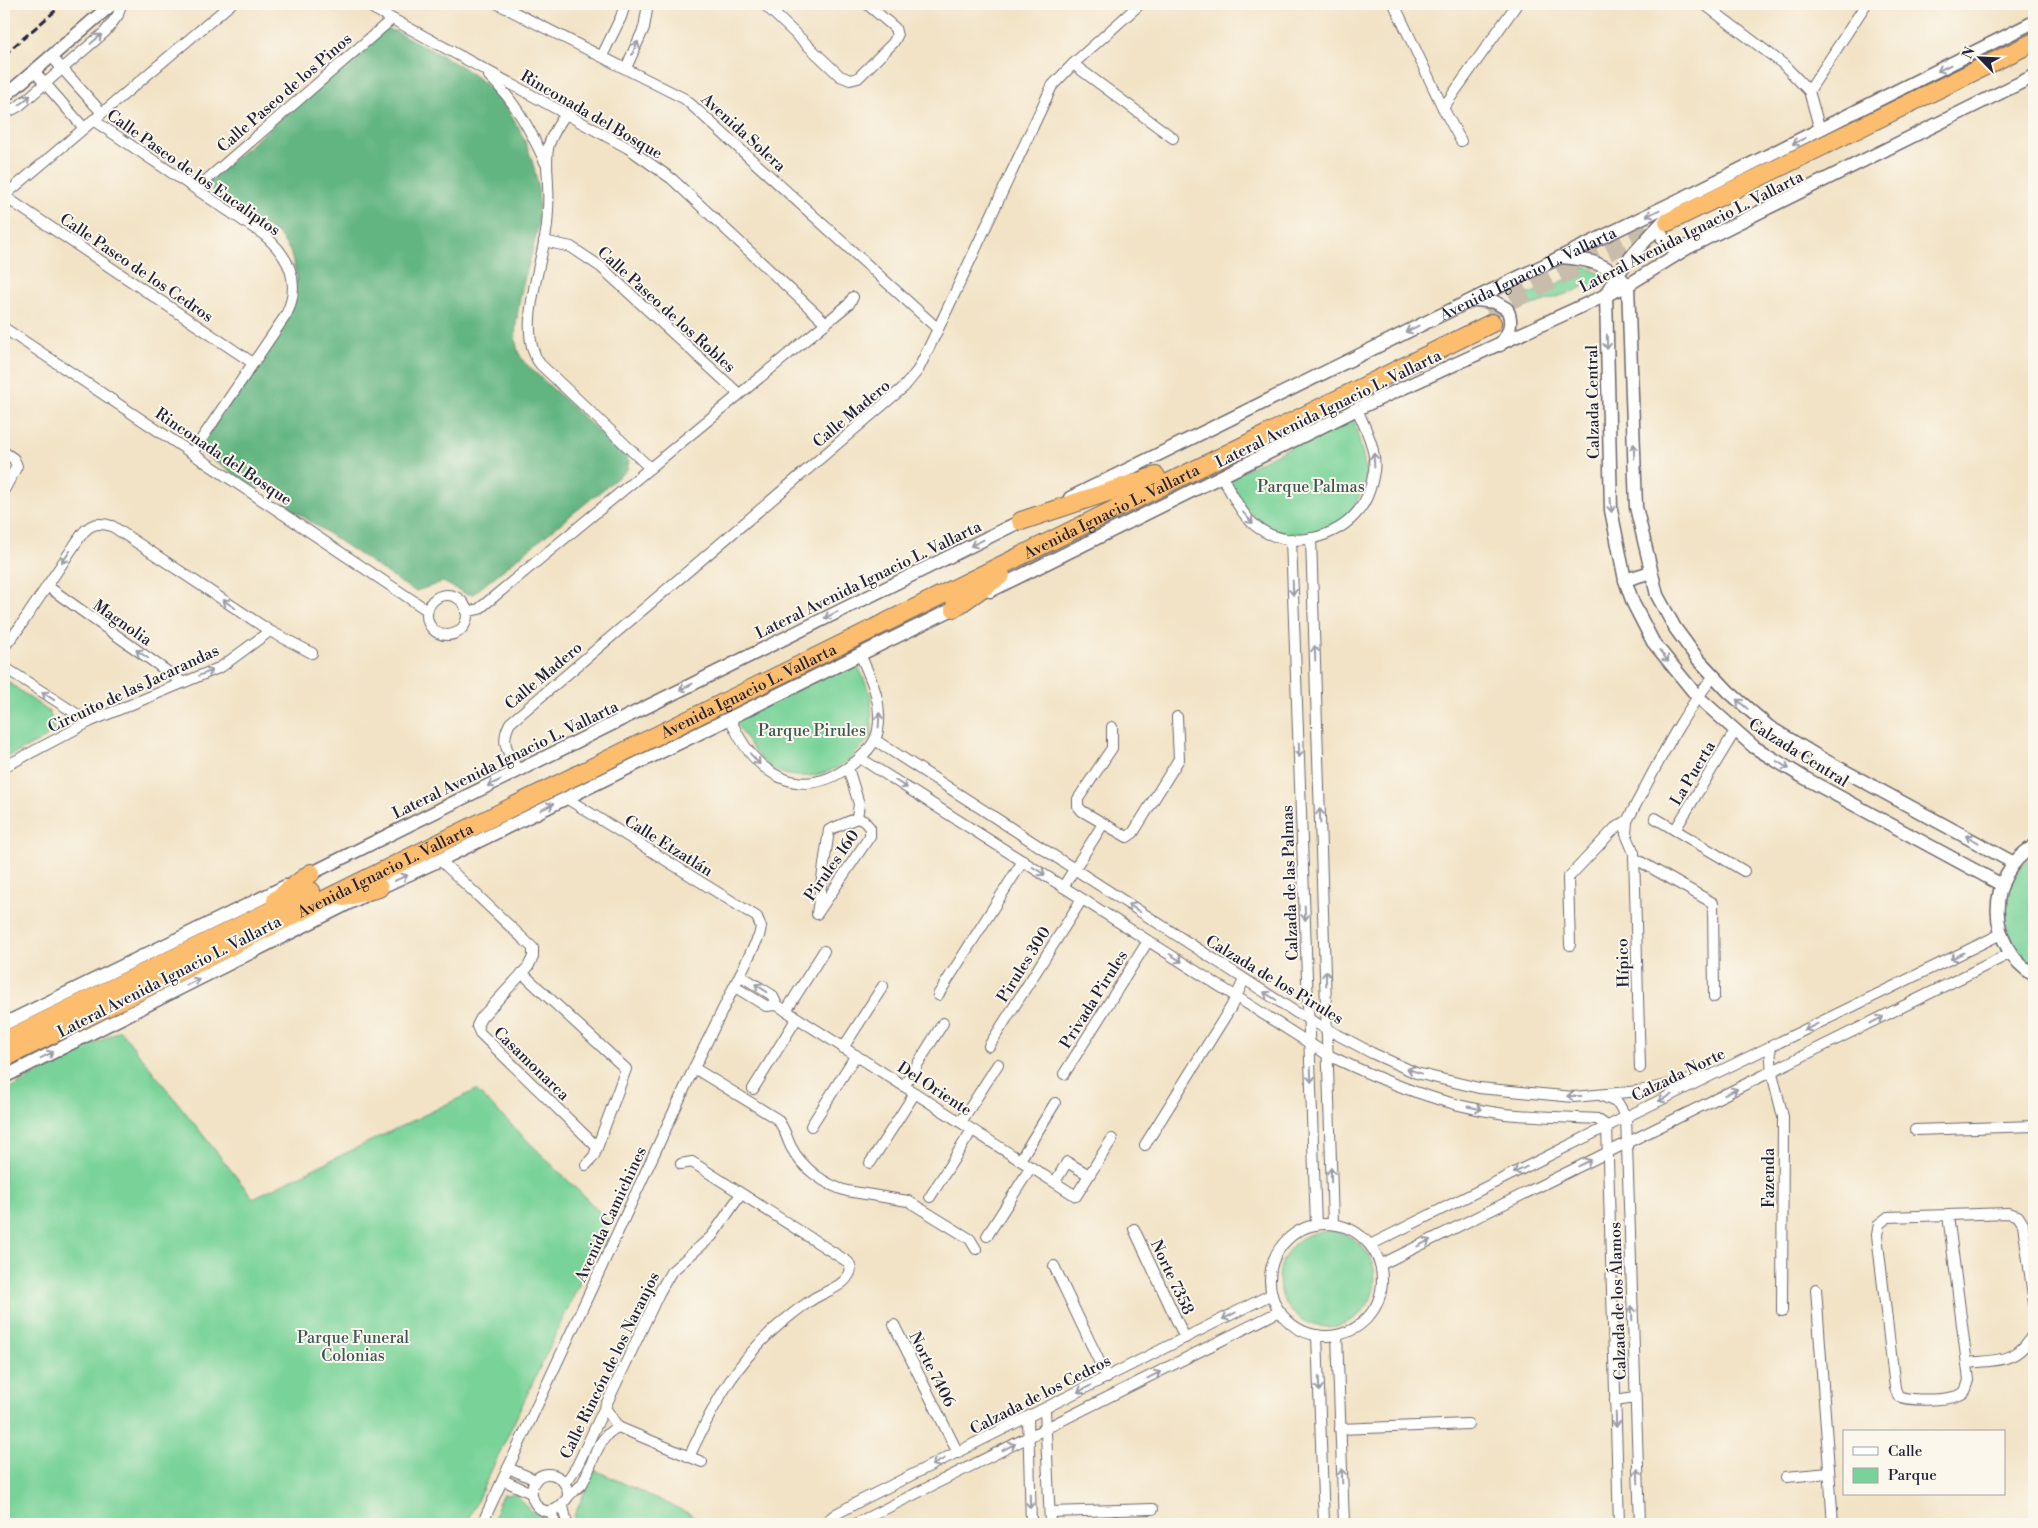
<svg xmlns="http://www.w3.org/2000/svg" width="2038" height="1528" font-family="'Libre Bodoni',serif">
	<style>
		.green { fill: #79d399; stroke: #4e7a6a }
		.forest { fill: #62b581; stroke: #426c5e }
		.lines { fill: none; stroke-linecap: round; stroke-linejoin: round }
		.trunk-tunnel { stroke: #c8bcaa; stroke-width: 18; stroke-dasharray: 18 9; stroke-linecap: butt }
		.minor-casing { stroke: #6b666c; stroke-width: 12 }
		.tertiary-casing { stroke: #6b666c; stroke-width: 15 }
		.trunk-casing { stroke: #6b666c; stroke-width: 20 }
		.minor { stroke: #fff; stroke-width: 10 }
		.tertiary { stroke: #fff; stroke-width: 12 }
		.trunk { stroke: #fcbd6e; stroke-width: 18 }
		.rail { stroke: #22223b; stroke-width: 3; stroke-dasharray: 8 4; stroke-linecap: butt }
		.oneway { stroke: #9c9ca7 }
		.labels { text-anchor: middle; stroke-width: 4; stroke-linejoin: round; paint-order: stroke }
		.street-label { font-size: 16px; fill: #22223b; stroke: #fbf7ec }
		.park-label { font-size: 16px; fill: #3c5757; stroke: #fbf7ec }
	</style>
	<rect width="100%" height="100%" fill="#fbf7ec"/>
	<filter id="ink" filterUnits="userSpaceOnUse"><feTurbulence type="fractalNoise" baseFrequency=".02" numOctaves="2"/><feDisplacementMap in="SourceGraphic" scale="10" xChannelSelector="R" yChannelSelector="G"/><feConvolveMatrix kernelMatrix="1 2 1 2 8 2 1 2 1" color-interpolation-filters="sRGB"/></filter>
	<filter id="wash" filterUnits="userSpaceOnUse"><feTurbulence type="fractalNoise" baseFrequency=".0096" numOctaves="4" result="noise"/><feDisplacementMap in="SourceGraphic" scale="20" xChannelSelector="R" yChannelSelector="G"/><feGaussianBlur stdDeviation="1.12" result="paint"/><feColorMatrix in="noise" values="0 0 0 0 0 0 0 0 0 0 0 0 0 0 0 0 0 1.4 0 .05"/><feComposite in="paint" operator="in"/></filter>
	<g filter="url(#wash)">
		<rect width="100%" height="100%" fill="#f2e3c6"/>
		<!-- green -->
		<g class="green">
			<path d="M1586,266L1605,276L1593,289L1587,284L1575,291L1517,310L1515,298C1535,291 1556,287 1573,275L1571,273Z"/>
			<path d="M1353,416C1356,430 1366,463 1366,476C1365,491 1348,519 1335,526C1315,535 1288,537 1268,527C1248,517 1239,497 1228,478Z"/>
			<path d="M856,661L871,696L872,736C865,743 858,751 851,758C829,778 785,785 763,761C752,750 743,733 734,720Z"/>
			<polygon points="4,679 49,712 56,729 43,739 4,759"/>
			<path d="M2034,855V966C2030,962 2023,958 2020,953C2000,928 2001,893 2020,868C2023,863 2029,859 2034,855Z"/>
			<polygon points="120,1030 253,1198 476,1090 609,1221 466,1524 4,1524 4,1092"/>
			<circle cx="1327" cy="1279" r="48"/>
			<polygon points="595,1470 688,1513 699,1519 699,1524 575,1524 574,1516"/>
			<path d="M516,1494L531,1511L546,1518L548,1524H492C498,1512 494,1508 503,1495Z"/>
		</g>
		<!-- forest -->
		<path class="forest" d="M383,29L395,31C418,43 442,55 465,69C514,100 545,165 538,223C535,250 523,277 519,304C516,326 511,344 524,362L626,457L629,462L627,470L473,594H466L443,582L416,591L409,588L286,505L285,491L280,487L268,482L262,485L258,489L203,454L200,447L288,315L297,278L290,251L280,236L214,192L210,186V180Z"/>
	</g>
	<g filter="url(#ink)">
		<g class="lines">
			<!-- trunk-tunnel -->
			<polyline class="trunk-tunnel" points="1487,312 1663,225"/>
			<defs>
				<g id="minor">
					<polyline points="231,4 4,196 253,363"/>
					<polyline points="365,4 628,148 672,179 826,323"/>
					<polyline points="498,4 685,99 938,329"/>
					<polyline points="764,4 840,76 850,80 858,78 893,43 897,36 895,28 867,4"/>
					<polyline points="1394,4 1443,108 1461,141"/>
					<polyline points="1704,4 1783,64 1809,91 1820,130"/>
					<polyline points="51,56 102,113"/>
					<polyline points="602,56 621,17 625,4"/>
					<polyline points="1073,64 1173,138"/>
					<polyline points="626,68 644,28 648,4"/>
					<polyline points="34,71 84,128"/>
					<path d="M489,76C515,101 531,131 546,164"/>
					<polyline points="1809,91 1866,4"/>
					<polyline points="1443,108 1517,4"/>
					<polyline points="4,114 19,106 105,32 118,15 121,4"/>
					<path d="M566,114C559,123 553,134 549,144C545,159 548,172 548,186C549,199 548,213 547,225C543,263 515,331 540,364L650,468"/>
					<path d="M93,120L263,234C289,256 302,282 286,315L192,453"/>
					<polyline points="196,189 392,19"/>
					<polyline points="544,241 571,247 601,267 739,394"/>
					<polyline points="4,328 427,610"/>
					<polyline points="4,452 14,459 17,466 4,490"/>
					<path d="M1222,477C1232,493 1241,515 1257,527C1288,550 1336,540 1359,510C1368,499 1372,484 1374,471C1377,449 1365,428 1357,409"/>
					<polyline points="1311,538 1333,1224"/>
					<polyline points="1291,539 1316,1225"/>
					<polyline points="47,586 182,682"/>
					<circle cx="447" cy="615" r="20"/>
					<polyline points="466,612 479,609 849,304 853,297"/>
					<path d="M4,647L19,628L82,534C91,523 99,522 112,526L270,631L312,653"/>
					<polyline points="4,667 89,722"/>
					<path d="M730,718C753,773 800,806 854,763C864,755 876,743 878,730C883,702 871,679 860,654"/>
					<polyline points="1112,727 1112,748 1078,799 1078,806 1082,811 1127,837 1133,833 1179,759 1177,717"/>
					<polyline points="875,740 1297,1013 1372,1053 1416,1073 1479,1088 1574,1097 1639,1091 1708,1076"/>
					<path d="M860,758L1328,1055C1385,1082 1443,1106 1505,1114C1535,1117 1567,1117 1597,1119L1607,1126L1619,1524"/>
					<polyline points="4,767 89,722 221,667 270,631"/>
					<polyline points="848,768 859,804 857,818"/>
					<path d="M518,771C509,752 499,744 510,723L904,387L918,370L938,329L1052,86L1073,64L1140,4"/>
					<polygon points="857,818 864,821 870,828 870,836 817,914 829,830"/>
					<polyline points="1655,818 1744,871"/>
					<polyline points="1627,821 1626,834 1634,853 1640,1068"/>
					<polyline points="1675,830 1735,731"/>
					<polyline points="1634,858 1713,903 1714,997"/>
					<polyline points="440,860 533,948 533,957 528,967 481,1018 477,1026 480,1033 597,1147"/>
					<polyline points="1063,887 1103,824"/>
					<path d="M1570,945L1568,878L1615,828L1627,821C1654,772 1678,719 1714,676"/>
					<polyline points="522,973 626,1069 594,1156 586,1165"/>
					<polyline points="741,976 772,995 777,1005"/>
					<polyline points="735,987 766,1006 777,1005"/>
					<polyline points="938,995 1023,861"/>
					<polyline points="777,1005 1076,1196 1112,1139"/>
					<polyline points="786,1011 824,951"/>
					<polyline points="989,1046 1082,899"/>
					<polyline points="1770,1047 1772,1073 1783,1117 1782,1311"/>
					<polyline points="843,1048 883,986"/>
					<path d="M694,1068L777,1119C785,1128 786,1137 791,1147C802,1168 825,1185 847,1191L908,1201L970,1239L976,1249"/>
					<polyline points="1064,1074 1148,941"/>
					<polyline points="904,1086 943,1023"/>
					<polyline points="753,1089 797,1018"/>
					<polyline points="1602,1096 1618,1103 1626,1117 1640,1524"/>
					<polyline points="961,1122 998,1064"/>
					<polyline points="811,1126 856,1055"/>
					<polyline points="1915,1130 2034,1126"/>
					<polyline points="1145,1145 1231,1007 1244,980"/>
					<polyline points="1020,1160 1055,1103"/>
					<polyline points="870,1163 915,1093"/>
					<path d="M681,1164L692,1162L848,1262C851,1266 852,1271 848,1276C842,1287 824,1292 813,1299C806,1304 798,1309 791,1315C741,1353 715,1401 689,1457"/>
					<polyline points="1055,1182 1067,1162 1089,1175"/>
					<polyline points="930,1197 972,1130"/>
					<path d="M1948,1215L1969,1380C1968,1383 1967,1388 1965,1391C1958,1402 1909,1401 1898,1396L1895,1388L1877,1235L1879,1224L1888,1217L2008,1213L2018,1216L2023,1224L2034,1303"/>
					<circle cx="1326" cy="1280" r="56"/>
					<polyline points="1134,1229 1185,1338"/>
					<polyline points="987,1236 1031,1167"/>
					<polyline points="1370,1245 1626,1117 2001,934"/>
					<polyline points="1380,1265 2011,953"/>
					<polyline points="1054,1266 1107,1378"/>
					<polyline points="1816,1289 1833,1524"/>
					<polyline points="894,1325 958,1453"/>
					<polyline points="1317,1335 1324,1524"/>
					<polyline points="1337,1335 1344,1524"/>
					<path d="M1967,1363C1998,1360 2018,1363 2034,1332"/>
					<polyline points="1615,1401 1635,1398"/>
					<polyline points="606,1409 618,1427"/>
					<polyline points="1045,1409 1050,1524"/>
					<polyline points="1028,1417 1031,1524"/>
					<polyline points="618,1427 702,1462"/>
					<polyline points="1340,1429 1468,1424"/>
					<polyline points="508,1468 536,1480"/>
					<polyline points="1786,1477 1829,1473"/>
					<polyline points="503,1480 531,1493"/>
					<polyline points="564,1481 569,1478 577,1466 659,1293 671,1272 712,1236 741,1194"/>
					<path d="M568,1496C568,1472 537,1465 532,1488C531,1495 533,1501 537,1506C549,1518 561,1507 568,1497C571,1492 578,1489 582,1484C591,1469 594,1449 606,1436C609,1432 614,1429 618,1427"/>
					<polyline points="563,1506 567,1524"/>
					<polyline points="551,1511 555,1524"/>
					<polyline points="1050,1512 1153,1509"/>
					<polyline points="482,1524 694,1068 759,936 761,927 757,917 566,798"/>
					<polyline points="823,1524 836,1514 860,1501 1272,1294"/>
					<polyline points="855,1524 1280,1311"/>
				</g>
				<g id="tertiary">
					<polyline points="4,97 112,4"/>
					<path d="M1671,213C1647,239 1623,262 1606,294L1611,510L1625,580L1633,603L1653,642L1697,696L1754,747L1803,777L2002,885"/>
					<polyline points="1659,226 1663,239 1670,246 1689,247"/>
					<path d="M1561,257C1590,259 1607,264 1628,285L1636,507L1657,595L1675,628L1697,658L1729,692L1769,727L1817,756L2014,863"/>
					<path d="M1476,300L1495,302L1507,309C1514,324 1509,332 1500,345"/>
					<path id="s1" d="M1070,498L1443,314L1689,195L2034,22"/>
					<polyline points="1625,580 1651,572"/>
					<polyline points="990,591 1357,409 1628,285 1689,247 2034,76"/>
					<path d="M2034,846C1985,875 1986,946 2034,975"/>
					<polyline points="304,877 1027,518"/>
					<polyline points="4,1024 286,886"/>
					<polyline points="4,1077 379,888 440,860 961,605"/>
				</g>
				<g id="trunk">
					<polyline points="1668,222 2034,42"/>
					<polyline points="1021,521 1156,476"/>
					<polyline points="954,608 1001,575"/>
					<polyline points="344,897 379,888"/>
					<polyline points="276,900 311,873"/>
					<polyline points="4,1041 311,891"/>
					<path id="s2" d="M4,1058L1492,323"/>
				</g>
			</defs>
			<!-- minor casing -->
			<use href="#minor" class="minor-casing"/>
			<!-- tertiary casing -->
			<use href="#tertiary" class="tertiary-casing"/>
			<!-- trunk casing -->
			<use href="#trunk" class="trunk-casing"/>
			<!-- minor -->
			<use href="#minor" class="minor"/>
			<!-- tertiary -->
			<use href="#tertiary" class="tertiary"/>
			<!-- trunk -->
			<use href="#trunk" class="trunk"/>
			<!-- rail -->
			<polyline class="rail" points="4,55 63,4"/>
		</g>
		<!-- one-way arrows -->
		<defs><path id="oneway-shaft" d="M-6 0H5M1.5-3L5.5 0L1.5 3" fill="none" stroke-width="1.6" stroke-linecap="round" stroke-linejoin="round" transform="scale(1.25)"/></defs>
		<g class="oneway">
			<use href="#oneway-shaft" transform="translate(96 39) rotate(-41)"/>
			<use href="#oneway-shaft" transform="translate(635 48) rotate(-66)"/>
			<use href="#oneway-shaft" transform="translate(1944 68) rotate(153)"/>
			<use href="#oneway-shaft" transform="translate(25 100) rotate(-40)"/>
			<use href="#oneway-shaft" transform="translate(1799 141) rotate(154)"/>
			<use href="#oneway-shaft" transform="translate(1653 213) rotate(154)"/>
			<use href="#oneway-shaft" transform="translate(1412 329) rotate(154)"/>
			<use href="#oneway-shaft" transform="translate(1607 342) rotate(89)"/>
			<use href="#oneway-shaft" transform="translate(1634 451) rotate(-92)"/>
			<use href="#oneway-shaft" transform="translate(1374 460) rotate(-93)"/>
			<use href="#oneway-shaft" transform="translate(1611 505) rotate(86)"/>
			<use href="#oneway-shaft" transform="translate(1248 518) rotate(48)"/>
			<use href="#oneway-shaft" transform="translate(977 543) rotate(154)"/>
			<use href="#oneway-shaft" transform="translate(66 557) rotate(124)"/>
			<use href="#oneway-shaft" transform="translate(1293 588) rotate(88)"/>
			<use href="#oneway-shaft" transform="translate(229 604) rotate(-146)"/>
			<use href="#oneway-shaft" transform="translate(831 615) rotate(154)"/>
			<use href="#oneway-shaft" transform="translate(1315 653) rotate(-92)"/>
			<use href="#oneway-shaft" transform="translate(142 654) rotate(-145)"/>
			<use href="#oneway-shaft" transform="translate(1664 656) rotate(52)"/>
			<use href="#oneway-shaft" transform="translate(206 673) rotate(-21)"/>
			<use href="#oneway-shaft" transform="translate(686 687) rotate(154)"/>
			<use href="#oneway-shaft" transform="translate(48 696) rotate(-147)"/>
			<use href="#oneway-shaft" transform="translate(1742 704) rotate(-139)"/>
			<use href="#oneway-shaft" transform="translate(879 720) rotate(-87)"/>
			<use href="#oneway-shaft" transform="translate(1299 750) rotate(88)"/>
			<use href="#oneway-shaft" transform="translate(755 759) rotate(48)"/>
			<use href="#oneway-shaft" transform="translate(1783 765) rotate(32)"/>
			<use href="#oneway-shaft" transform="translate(494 783) rotate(154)"/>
			<use href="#oneway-shaft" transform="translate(901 784) rotate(32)"/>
			<use href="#oneway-shaft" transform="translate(547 807) rotate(-26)"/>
			<use href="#oneway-shaft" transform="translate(1320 816) rotate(-92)"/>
			<use href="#oneway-shaft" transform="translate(1972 839) rotate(-151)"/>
			<use href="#oneway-shaft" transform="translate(1039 871) rotate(32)"/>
			<use href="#oneway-shaft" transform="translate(401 878) rotate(-24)"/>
			<use href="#oneway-shaft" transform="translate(1134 908) rotate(-147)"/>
			<use href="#oneway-shaft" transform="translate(1305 913) rotate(88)"/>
			<use href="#oneway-shaft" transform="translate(1957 956) rotate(154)"/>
			<use href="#oneway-shaft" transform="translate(1176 958) rotate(32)"/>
			<use href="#oneway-shaft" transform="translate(1326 978) rotate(-92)"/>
			<use href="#oneway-shaft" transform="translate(193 982) rotate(-27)"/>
			<use href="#oneway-shaft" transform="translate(761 988) rotate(-147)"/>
			<use href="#oneway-shaft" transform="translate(1270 996) rotate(-148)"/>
			<use href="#oneway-shaft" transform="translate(1877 1020) rotate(-27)"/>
			<use href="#oneway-shaft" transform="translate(1811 1027) rotate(154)"/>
			<use href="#oneway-shaft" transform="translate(47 1055) rotate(-27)"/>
			<use href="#oneway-shaft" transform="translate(1414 1071) rotate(-160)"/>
			<use href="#oneway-shaft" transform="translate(1311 1075) rotate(88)"/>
			<use href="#oneway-shaft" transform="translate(1731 1092) rotate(-25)"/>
			<use href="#oneway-shaft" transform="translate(1574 1096) rotate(-180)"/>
			<use href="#oneway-shaft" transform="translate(1665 1098) rotate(154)"/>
			<use href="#oneway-shaft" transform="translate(1475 1108) rotate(11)"/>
			<use href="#oneway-shaft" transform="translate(1585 1163) rotate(-27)"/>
			<use href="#oneway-shaft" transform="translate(1520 1170) rotate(153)"/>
			<use href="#oneway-shaft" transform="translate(1331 1175) rotate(-91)"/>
			<use href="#oneway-shaft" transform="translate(1424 1243) rotate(-27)"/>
			<use href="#oneway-shaft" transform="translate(1632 1313) rotate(-92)"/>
			<use href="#oneway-shaft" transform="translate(1229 1316) rotate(153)"/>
			<use href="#oneway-shaft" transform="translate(1154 1375) rotate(-27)"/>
			<use href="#oneway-shaft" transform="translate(1319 1384) rotate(88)"/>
			<use href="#oneway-shaft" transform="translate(1084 1389) rotate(153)"/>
			<use href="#oneway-shaft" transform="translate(1616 1420) rotate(88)"/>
			<use href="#oneway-shaft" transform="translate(1009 1447) rotate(-27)"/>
			<use href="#oneway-shaft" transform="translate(938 1462) rotate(153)"/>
			<use href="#oneway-shaft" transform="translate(1342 1476) rotate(-92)"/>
			<use href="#oneway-shaft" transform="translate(1638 1476) rotate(-92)"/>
			<use href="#oneway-shaft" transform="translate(1030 1501) rotate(88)"/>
		</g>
	</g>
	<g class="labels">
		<!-- street labels -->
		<g class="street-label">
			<text transform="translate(284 92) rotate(-41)" y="6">Calle Paseo de los Pinos</text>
			<text transform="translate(592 114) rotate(30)" y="6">Rinconada del Bosque</text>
			<text transform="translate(744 132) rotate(42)" y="6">Avenida Solera</text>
			<text transform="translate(194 172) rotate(35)" y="6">Calle Paseo de los Eucaliptos</text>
			<text transform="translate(1691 231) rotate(-27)" y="6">Lateral Avenida Ignacio L. Vallarta</text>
			<text transform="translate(137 267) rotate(34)" y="6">Calle Paseo de los Cedros</text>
			<text dy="6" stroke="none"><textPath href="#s1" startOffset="510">Avenida Ignacio L. Vallarta</textPath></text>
			<text transform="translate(667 309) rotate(42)" y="6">Calle Paseo de los Robles</text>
			<text transform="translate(1592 402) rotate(-91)" y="6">Calzada Central</text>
			<text transform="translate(1328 408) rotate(-26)" y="6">Lateral Avenida Ignacio L. Vallarta</text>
			<text transform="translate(851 413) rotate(-40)" y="6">Calle Madero</text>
			<text transform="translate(224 456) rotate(34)" y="6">Rinconada del Bosque</text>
			<text dy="6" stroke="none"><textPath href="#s2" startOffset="1235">Avenida Ignacio L. Vallarta</textPath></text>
			<text transform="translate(868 579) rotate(-26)" y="6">Lateral Avenida Ignacio L. Vallarta</text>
			<text transform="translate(123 622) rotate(35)" y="6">Magnolia</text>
			<text transform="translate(543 675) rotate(-40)" y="6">Calle Madero</text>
			<text transform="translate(133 688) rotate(-25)" y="6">Circuito de las Jacarandas</text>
			<text dy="6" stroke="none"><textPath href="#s2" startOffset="830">Avenida Ignacio L. Vallarta</textPath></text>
			<text transform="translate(1799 752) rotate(32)" y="6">Calzada Central</text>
			<text transform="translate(505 759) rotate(-26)" y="6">Lateral Avenida Ignacio L. Vallarta</text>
			<text transform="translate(1692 773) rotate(-59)" y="6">La Puerta</text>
			<text transform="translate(669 845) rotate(32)" y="6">Calle Etzatlán</text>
			<text transform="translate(831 865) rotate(-55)" y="6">Pirules 160</text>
			<text dy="6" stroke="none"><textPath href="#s2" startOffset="425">Avenida Ignacio L. Vallarta</textPath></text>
			<text transform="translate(1289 883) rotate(-92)" y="6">Calzada de las Palmas</text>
			<text transform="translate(1622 963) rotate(-92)" y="6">Hípico</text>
			<text transform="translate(1023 964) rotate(-58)" y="6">Pirules 300</text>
			<text transform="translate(169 976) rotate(-27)" y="6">Lateral Avenida Ignacio L. Vallarta</text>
			<text transform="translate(1275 979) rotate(31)" y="6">Calzada de los Pirules</text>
			<text transform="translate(1093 999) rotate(-58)" y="6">Privada Pirules</text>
			<text transform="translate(532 1063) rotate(44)" y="6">Casamonarca</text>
			<text transform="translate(1678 1074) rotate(-26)" y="6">Calzada Norte</text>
			<text transform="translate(935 1088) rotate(33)" y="6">Del Oriente</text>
			<text transform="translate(1768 1178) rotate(-90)" y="6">Fazenda</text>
			<text transform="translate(610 1214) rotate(-65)" y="6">Avenida Camichines</text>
			<text transform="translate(1173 1277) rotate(65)" y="6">Norte 7358</text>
			<text transform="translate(1617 1301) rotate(-92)" y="6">Calzada de los Álamos</text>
			<text transform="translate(609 1365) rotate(-64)" y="6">Calle Rincón de los Naranjos</text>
			<text transform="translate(933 1369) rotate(63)" y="6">Norte 7406</text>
			<text transform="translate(1040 1394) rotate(-27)" y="6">Calzada de los Cedros</text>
		</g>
		<!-- park labels -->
		<g class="park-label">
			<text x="1311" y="492">Parque Palmas</text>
			<text x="812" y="736">Parque Pirules</text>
			<text x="353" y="1343">Parque Funeral<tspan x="353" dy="18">Colonias</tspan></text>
		</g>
	</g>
	<!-- margin -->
	<rect width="2038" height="1528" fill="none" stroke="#fbf7ec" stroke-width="20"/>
	<!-- legend -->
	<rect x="1843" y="1430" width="162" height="65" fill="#fbf7ec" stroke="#a4a2a5"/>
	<rect x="1853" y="1447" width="25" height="8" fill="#ffffff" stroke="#a4a2a5"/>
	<text x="1888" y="1456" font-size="15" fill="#22223b">Calle</text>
	<rect x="1853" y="1468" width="25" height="15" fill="#79d399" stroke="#a4a2a5"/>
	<text x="1888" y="1480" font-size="15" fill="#22223b">Parque</text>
	<!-- north arrow -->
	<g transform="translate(1980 58) rotate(294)" stroke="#fbf7ec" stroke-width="4" paint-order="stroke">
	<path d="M0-4L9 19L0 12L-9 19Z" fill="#22223b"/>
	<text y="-8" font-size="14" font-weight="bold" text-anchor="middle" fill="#22223b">N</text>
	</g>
</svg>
